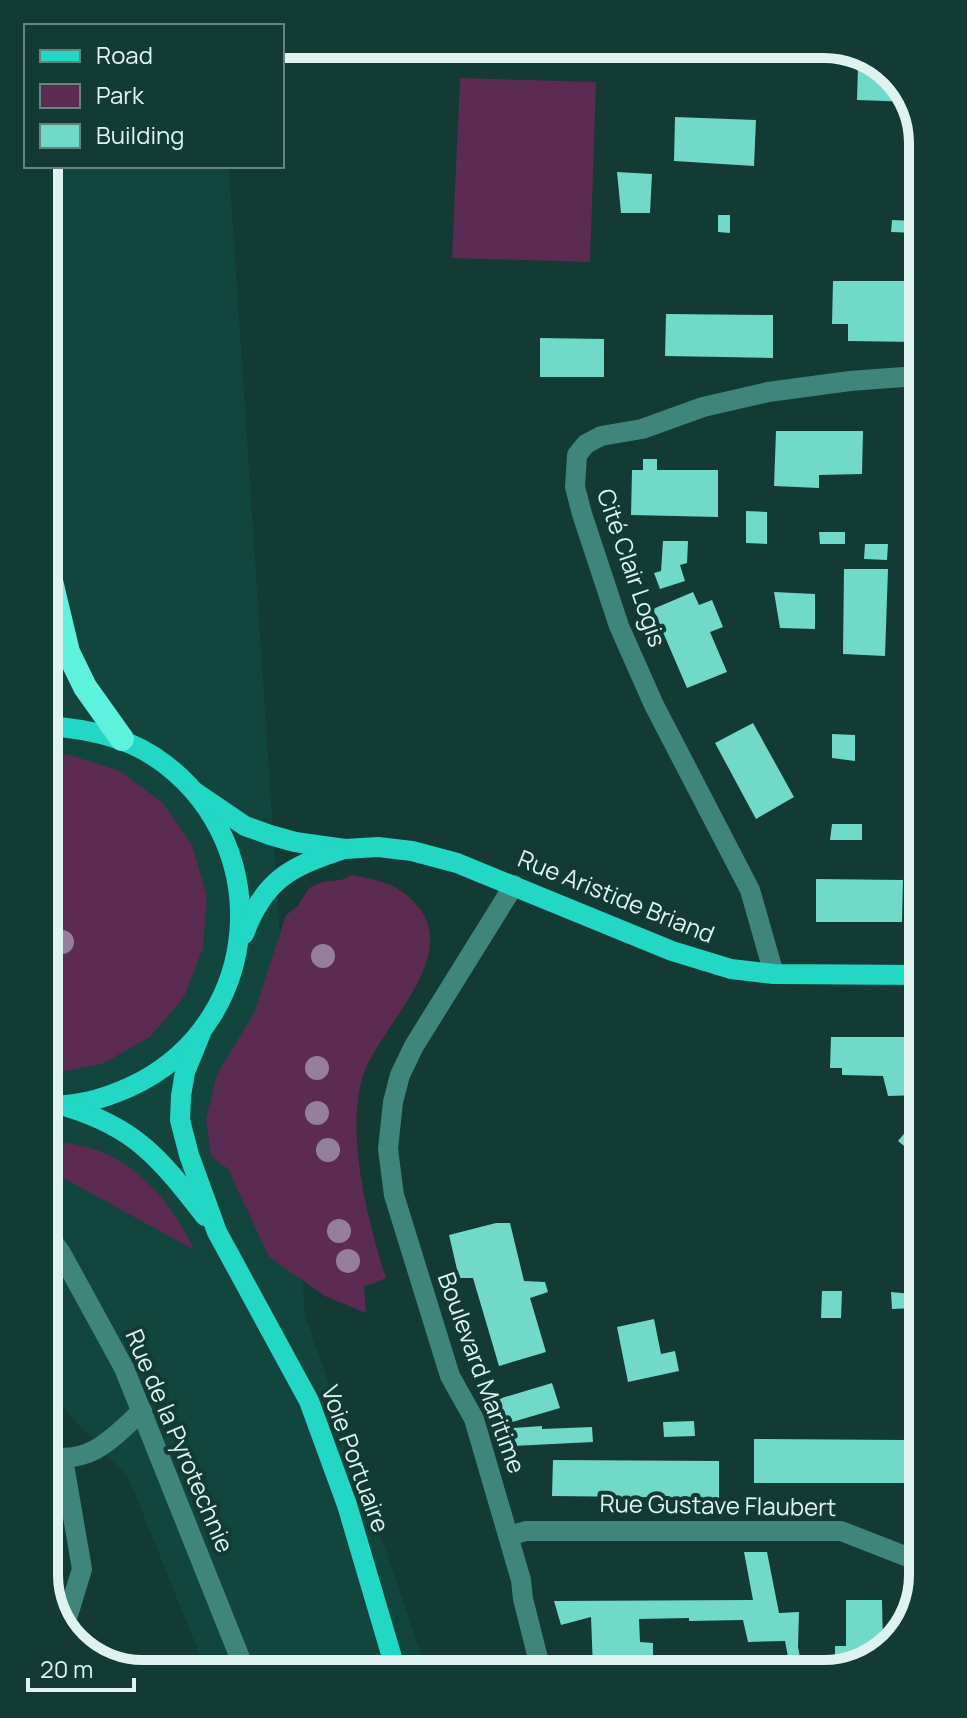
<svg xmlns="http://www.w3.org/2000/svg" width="967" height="1718" font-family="Manrope,sans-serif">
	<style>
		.built { fill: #11453e }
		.green { fill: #5b2b53 }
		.building { fill: #70d9c9 }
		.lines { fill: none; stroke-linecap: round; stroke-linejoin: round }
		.minor { stroke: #40857b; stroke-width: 20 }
		.major { stroke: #22d7c3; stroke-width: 20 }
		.highway { stroke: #5ef1dd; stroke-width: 24 }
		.tree { fill: #94809c }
		.labels { text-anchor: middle; stroke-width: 8; stroke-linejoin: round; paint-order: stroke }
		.street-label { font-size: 24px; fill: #def3ef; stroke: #133a35 }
		.rim { fill: none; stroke: #def3ef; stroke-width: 10 }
	</style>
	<rect width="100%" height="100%" fill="#133a35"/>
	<!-- built -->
	<polygon class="built" points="44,166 229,166 305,1314 427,1671 207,1673 128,1477 51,1395 50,1340 56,1319 50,1312"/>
	<!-- green -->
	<g class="green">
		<polygon points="460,78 596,82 590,262 452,258"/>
		<polygon points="70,755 120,771 162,802 192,845 207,896 203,948 184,997 150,1037 104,1063 52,1074 49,1073 47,756"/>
		<path d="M352,875C380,880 402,885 420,909C458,962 377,1028 362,1079C346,1137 368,1222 386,1278L364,1287L366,1313L325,1296L269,1257L228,1169L211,1156L206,1119L217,1074L254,1013L286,915L297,907L309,888L322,882L341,880Z"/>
		<path d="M49,1142C120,1142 166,1190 194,1250L49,1170Z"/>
	</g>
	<!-- building -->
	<g class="building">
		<polygon points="858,67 886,67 913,102 857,100"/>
		<polygon points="675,117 756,120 754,166 674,161"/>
		<polygon points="617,172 652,174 650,213 621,213"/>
		<polygon points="718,215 730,215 730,233 718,232"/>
		<polygon points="892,220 916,221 916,233 891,232"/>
		<polygon points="833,281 913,281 913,288 916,288 916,342 848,341 848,324 832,324"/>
		<polygon points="666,314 773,315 773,358 665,356"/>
		<polygon points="540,338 604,339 604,377 540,377"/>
		<polygon points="776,431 863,431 862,474 819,475 819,488 774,486"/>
		<polygon points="643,459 657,459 657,470 718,470 718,517 631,515 632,470 643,470"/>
		<polygon points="746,511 767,512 767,544 746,543"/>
		<polygon points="819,532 845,532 845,544 820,544"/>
		<polygon points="663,541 688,541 687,563 680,565 685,581 660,589 654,573 661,571"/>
		<polygon points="865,544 888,544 887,560 864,559"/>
		<polygon points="844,569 888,569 885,656 843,654"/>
		<polygon points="693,592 699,605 712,600 723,627 710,632 727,672 687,688 653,609"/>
		<polygon points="774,592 815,594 815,629 780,628"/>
		<polygon points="909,705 918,705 919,748 907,748"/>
		<polygon points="753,723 794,797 756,819 715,743"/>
		<polygon points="832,734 855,735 855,761 832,758"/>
		<polygon points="832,824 862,824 862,840 830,840"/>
		<polygon points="816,879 903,880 902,922 816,922"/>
		<polygon points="831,1037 920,1037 920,1095 888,1096 883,1076 842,1075 842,1068 830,1068"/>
		<polygon points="908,1129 921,1140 921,1160 898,1141"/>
		<polygon points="496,1223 510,1223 524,1281 545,1282 548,1292 530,1298 546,1352 499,1366 473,1278 459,1278 449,1235"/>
		<polygon points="822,1291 842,1291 841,1318 821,1318"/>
		<polygon points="891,1292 921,1295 921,1322 917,1321 916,1308 892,1309"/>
		<polygon points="654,1319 661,1354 675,1351 679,1371 628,1382 617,1327"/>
		<polygon points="552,1383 560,1408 499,1426 492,1401"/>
		<polygon points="694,1421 695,1436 664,1437 663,1422"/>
		<polygon points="542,1426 542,1429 592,1427 593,1442 513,1446 513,1428"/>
		<polygon points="754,1439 905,1440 905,1483 754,1483"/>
		<polygon points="553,1460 719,1461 719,1498 552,1496"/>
		<polygon points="744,1552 767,1552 779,1613 799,1612 798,1647 802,1667 790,1667 785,1641 748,1642 743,1620 689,1621 689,1618 639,1619 640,1642 653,1643 653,1668 593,1669 591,1617 561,1625 554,1601 753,1600"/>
		<polygon points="846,1600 882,1600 883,1649 862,1666 835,1667 835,1646 846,1646"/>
	</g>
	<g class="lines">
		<!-- minor -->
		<g class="minor">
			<polyline points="514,885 414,1046 400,1075 393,1102 388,1149 394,1195 450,1376 474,1419 521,1580 523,1599 541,1670"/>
			<polyline points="774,974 750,890 654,705 619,626 582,514 575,487 577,455 586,444 601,436 642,429 703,407 768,392 850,381 917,376"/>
			<polyline points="50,1238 61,1253 124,1368 246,1673"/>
			<path d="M51,1457C93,1463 113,1437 142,1411"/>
			<polyline points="63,1459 82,1569 64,1628"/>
			<polyline points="509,1536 526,1531 841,1531 923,1563"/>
		</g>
		<!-- major -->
		<g class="major">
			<path d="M47,726C90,729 132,738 166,765C274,849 262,1016 142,1081C113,1096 82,1107 49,1105"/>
			<polyline points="195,792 245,826 270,835 295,842 345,849 378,847 412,851 457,863 672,951 731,969 774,974 920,975"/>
			<path d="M244,934C264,880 290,867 341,850"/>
			<polyline points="201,1033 185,1072 181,1096 180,1120 189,1155 217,1232 309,1401 347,1505 396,1671"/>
			<path d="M67,1107C137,1128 161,1160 205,1216"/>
		</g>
		<!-- highway -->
		<polyline class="highway" points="46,560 68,652 85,687 122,739"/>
	</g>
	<!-- trees -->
	<g class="tree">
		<circle cx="62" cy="942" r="12"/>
		<circle cx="323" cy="956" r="12"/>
		<circle cx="317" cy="1068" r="12"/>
		<circle cx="317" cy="1113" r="12"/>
		<circle cx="328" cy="1150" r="12"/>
		<circle cx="339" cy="1231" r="12"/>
		<circle cx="348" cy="1261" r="12"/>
	</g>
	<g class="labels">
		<!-- street labels -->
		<g class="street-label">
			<text transform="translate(631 568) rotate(71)" y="8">Cité Clair Logis</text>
			<text transform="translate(616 897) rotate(22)" y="8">Rue Aristide Briand</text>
			<text transform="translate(481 1373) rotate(70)" y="8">Boulevard Maritime</text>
			<text transform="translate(179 1441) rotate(67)" y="8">Rue de la Pyrotechnie</text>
			<text transform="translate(355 1459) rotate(70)" y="8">Voie Portuaire</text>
			<text transform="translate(718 1506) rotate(1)" y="8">Rue Gustave Flaubert</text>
		</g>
	</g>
	<!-- crop -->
	<path d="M0 0H967V1718H0ZM143 58H824A85 85 0 0 1 909 143V1575A85 85 0 0 1 824 1660H143A85 85 0 0 1 58 1575V143A85 85 0 0 1 143 58Z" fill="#133a35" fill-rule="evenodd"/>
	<path class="rim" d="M143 58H824A85 85 0 0 1 909 143V1575A85 85 0 0 1 824 1660H143A85 85 0 0 1 58 1575V143A85 85 0 0 1 143 58Z"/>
	<!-- legend -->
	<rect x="24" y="24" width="260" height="144" fill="#133a35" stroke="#64847f" stroke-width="2"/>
	<rect x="40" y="50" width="40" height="12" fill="#22d7c3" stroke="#64847f" stroke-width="2"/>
	<text x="96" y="64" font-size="24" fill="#def3ef">Road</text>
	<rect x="40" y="84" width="40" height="24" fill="#5b2b53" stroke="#64847f" stroke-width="2"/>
	<text x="96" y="104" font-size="24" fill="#def3ef">Park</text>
	<rect x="40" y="124" width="40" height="24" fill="#70d9c9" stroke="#64847f" stroke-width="2"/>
	<text x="96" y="144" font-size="24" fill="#def3ef">Building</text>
	<!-- scale -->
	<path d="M28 1678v12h106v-12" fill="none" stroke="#def3ef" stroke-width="4"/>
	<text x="40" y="1678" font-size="24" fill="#def3ef" stroke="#133a35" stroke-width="6" paint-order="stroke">20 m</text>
</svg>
